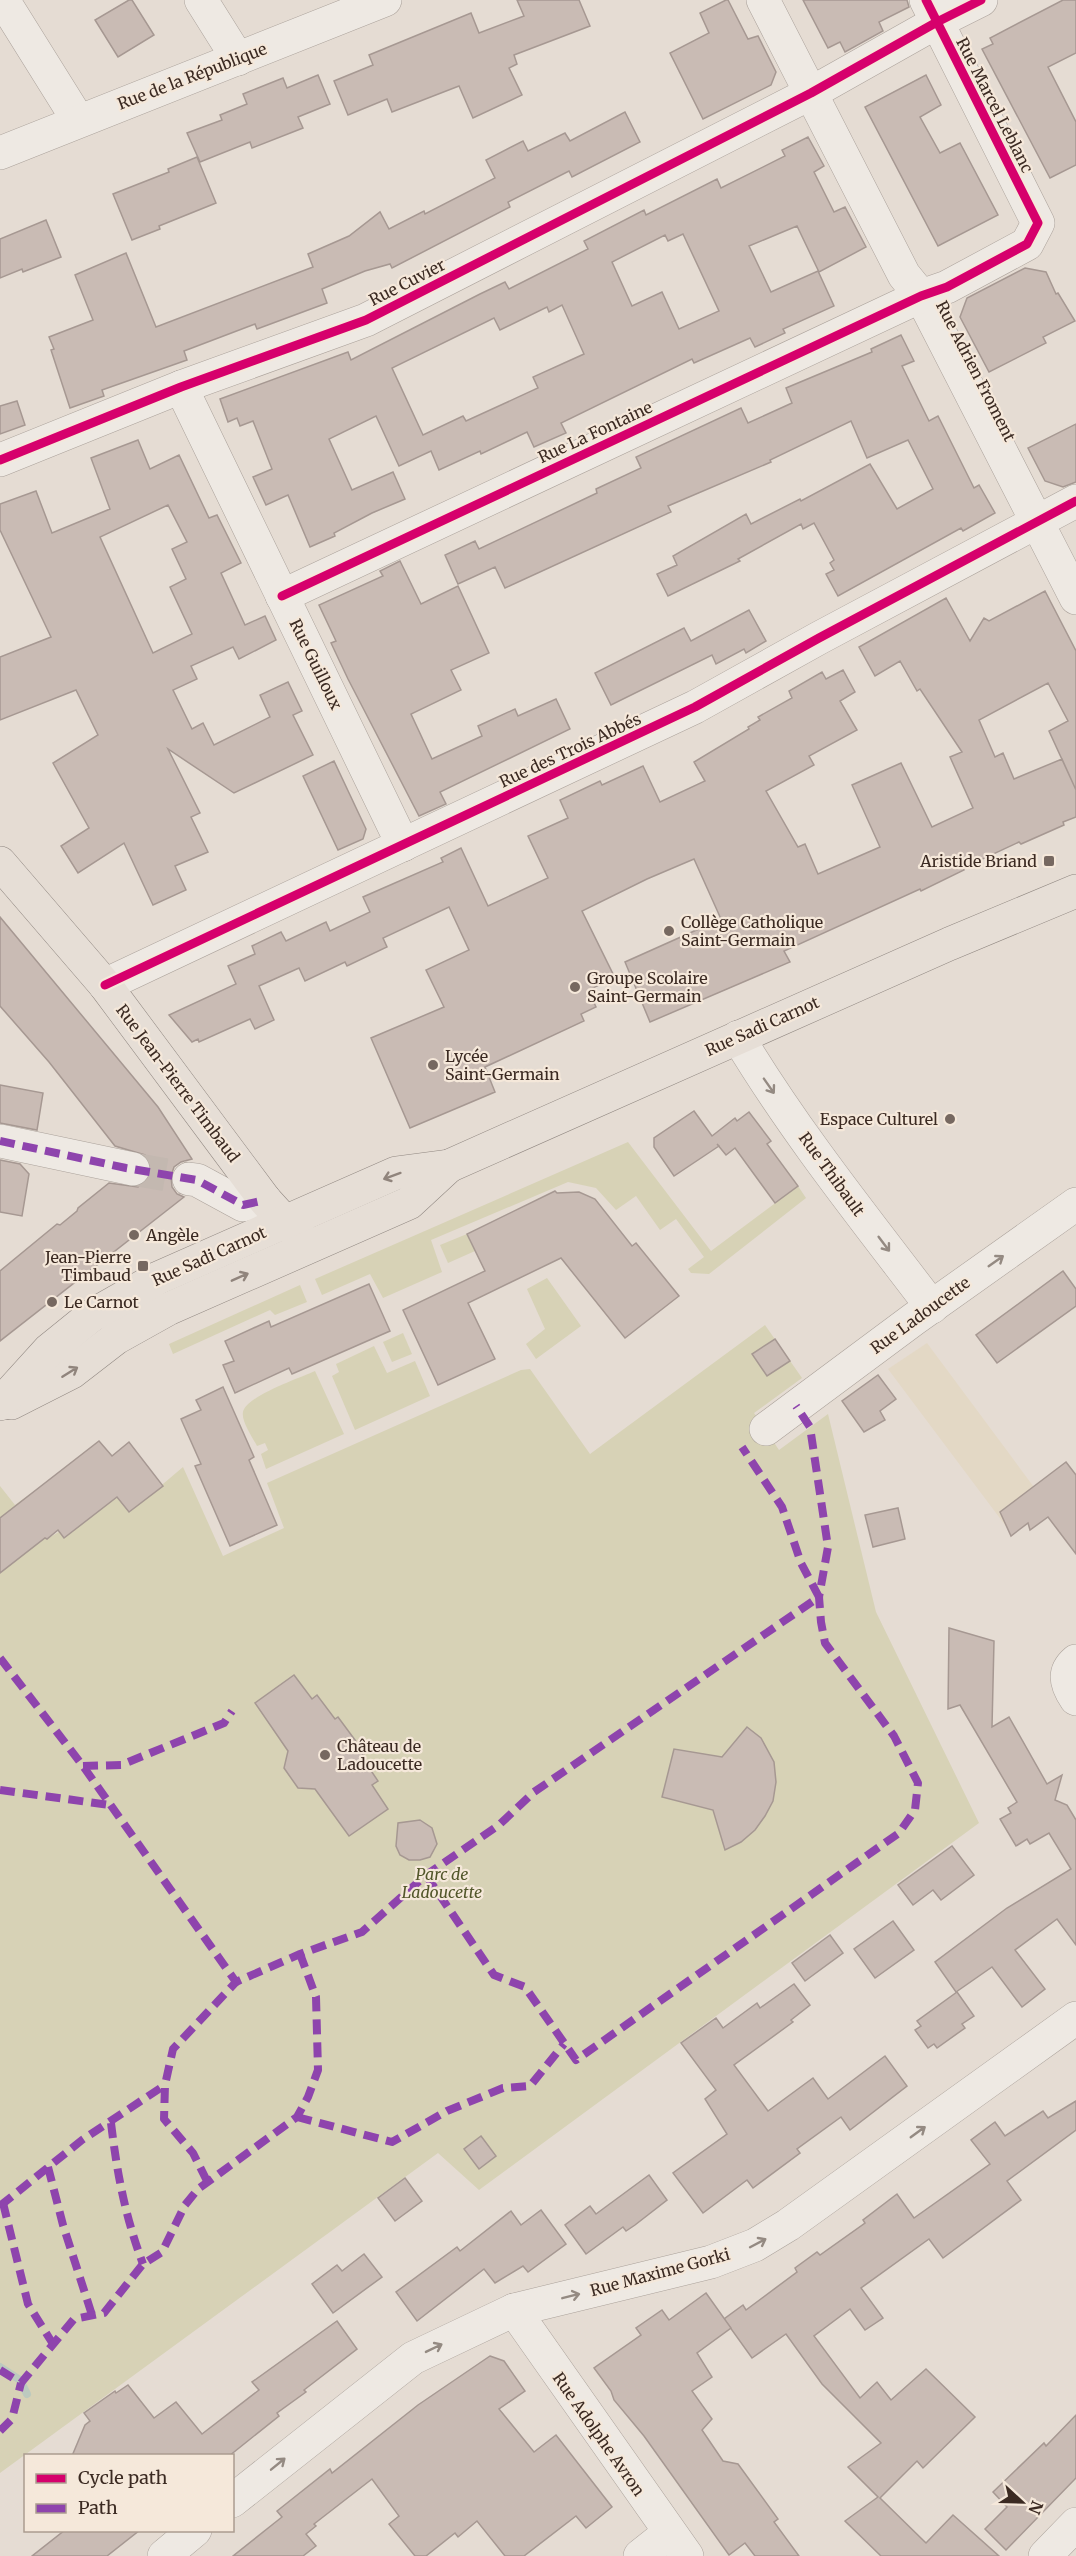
<svg xmlns="http://www.w3.org/2000/svg" width="1076" height="2556" font-family="Merriweather,serif">
	<style>
		.farmland { fill: #e3d8c5 }
		.green { fill: #d7d2b6 }
		.lines { fill: none; stroke-linecap: round; stroke-linejoin: round }
		.stream { stroke: #bccabf; stroke-width: 8 }
		.building { fill: #c9bbb4; stroke: #a69892; stroke-width: 1.5; fill-rule: evenodd }
		.minor-tunnel { stroke: #c3b8b0; stroke-width: 33; stroke-dasharray: 33 16; stroke-linecap: butt }
		.minor-casing { stroke: #aba29b; stroke-width: 34 }
		.major-casing { stroke: #918882; stroke-width: 34 }
		.minor { stroke: #eee9e3; stroke-width: 33 }
		.major { stroke: #e6ded6; stroke-width: 33 }
		.quiet { stroke: #8e44ad; stroke-width: 8; stroke-dasharray: 15 8; stroke-linecap: butt }
		.cycleway-casing { stroke: #f5e8da; stroke-width: 13 }
		.cycleway { stroke: #d6006c; stroke-width: 9 }
		.oneway { stroke: #948a82 }
		.oneway2 { stroke: #90847c }
		.poi-dot { fill: #766860; stroke: #f5e8da; stroke-width: 2 }
		.labels { text-anchor: middle; stroke-width: 4.5; stroke-linejoin: round; paint-order: stroke }
		.street-label { font-size: 16px; fill: #3b2a22; stroke: #f5e8da }
		.poi-label { font-size: 16px; fill: #3b2a22; stroke: #f5e8da; text-anchor: start }
		.park-label { font-size: 16px; font-style: italic; fill: #52562a; stroke: #f5e8da }
	</style>
	<rect width="100%" height="100%" fill="#e5dcd3"/>
	<!-- farmland -->
	<polygon class="farmland" points="927,1343 1045,1502 1008,1529 888,1369"/>
	<!-- green -->
	<g class="green">
		<polygon points="628,1142 711,1251 798,1186 806,1198 709,1274 691,1273 688,1269 704,1257 676,1219 660,1230 636,1196 616,1210 596,1188 568,1182 431,1240 442,1272 383,1298 370,1274 322,1295 315,1279"/>
		<polygon points="467,1234 475,1251 448,1263 440,1245"/>
		<polygon points="547,1278 581,1326 536,1359 526,1344 545,1329 527,1289"/>
		<polygon points="300,1285 307,1302 275,1315 270,1310 173,1354 169,1344"/>
		<polygon points="765,1325 802,1378 754,1413 779,1450 828,1414 876,1612 979,1823 479,2190 438,2153 0,2473 0,1545 14,1562 45,1538 47,1539 117,1497 130,1512 183,1467 223,1556 284,1528 267,1483 521,1370 530,1369 590,1454"/>
		<polygon points="403,1333 412,1354 392,1362 383,1342"/>
		<polygon points="374,1346 387,1373 415,1361 430,1396 355,1430 332,1376 339,1372 336,1364"/>
		<path d="M315,1371L344,1434L266,1469L261,1454L268,1450L265,1443L257,1446C253,1438 241,1421 243,1412C246,1396 300,1378 315,1371Z"/>
		<polygon points="0,1486 15,1505 30,1494 42,1509 8,1512 0,1518"/>
	</g>
	<g class="lines">
		<!-- stream -->
		<polyline class="stream" points="0,2367 20,2380 27,2394"/>
	</g>
	<!-- building -->
	<g class="building">
		<polygon points="129,0 132,0 154,35 118,57 95,20"/>
		<polygon points="517,0 579,0 590,26 514,55 517,64 509,68 522,95 473,118 459,86 392,112 387,99 348,115 334,81 373,65 369,55 471,13 479,33 524,16"/>
		<polygon points="726,0 728,0 748,39 758,36 776,72 771,85 703,119 670,53 709,33 700,13"/>
		<polygon points="803,0 907,0 909,7 879,22 883,31 845,52 840,42 828,48"/>
		<polygon points="1063,0 1076,0 1076,53 1048,67 1076,122 1076,165 1050,178 982,49 993,44 990,38"/>
		<polygon points="318,75 330,104 298,117 303,128 252,148 250,142 200,162 187,133 222,120 220,115 247,104 243,94 283,78 287,88"/>
		<polygon points="926,75 941,105 920,117 940,153 960,143 998,215 938,246 865,107"/>
		<polygon points="625,112 640,142 572,177 569,171 508,202 510,207 392,268 390,264 365,271 322,289 327,303 257,329 255,324 184,351 187,360 102,390 104,396 70,408 51,350 54,349 49,337 93,320 75,275 126,253 156,327 313,267 308,254 349,236 380,212 389,229 424,211 425,214 495,178 486,160 523,141 528,151 565,133 570,141"/>
		<path d="M808,137L824,166L814,172L834,212L845,207L866,247L819,272L797,226L749,246L771,292L818,271L834,306L783,329L785,333L755,347L750,338L694,363L692,359L561,423L566,433L534,447L527,432L481,454L480,451L439,470L431,451L399,466L376,416L329,439L352,490L393,472L405,499L372,513L334,533L335,536L310,547L288,495L266,505L253,477L272,469L253,421L240,426L237,418L228,422L220,399L348,352L351,360L480,294L505,282L509,289L588,249L584,241L644,210L646,215L717,179L721,188L785,156L782,150ZM683,234L719,311L679,329L662,292L632,306L612,262L665,235L668,241ZM562,305L584,354L533,377L538,388L466,421L463,416L423,435L392,368L494,318L500,330L547,307L549,312Z"/>
		<polygon points="197,157 216,203 159,226 160,229 132,240 113,194 169,172 168,169"/>
		<polygon points="46,220 61,257 23,272 22,269 0,278 0,239"/>
		<polygon points="1025,268 1046,272 1056,294 1058,293 1075,321 1043,337 1046,343 989,372 960,317 967,298"/>
		<polygon points="901,335 914,361 902,366 929,421 938,416 974,488 979,485 995,513 963,531 961,528 838,596 826,574 834,570 830,563 834,560 814,523 803,529 801,524 738,559 740,561 668,596 657,574 677,565 673,556 746,514 751,524 800,499 801,501 870,464 897,509 933,489 908,440 867,458 851,421 770,460 771,462 668,506 671,512 505,588 495,567 458,584 445,555 475,541 479,549 597,493 596,489 641,468 636,457 741,408 748,423 792,403 786,388 872,352 871,349"/>
		<polygon points="17,401 25,425 0,434 0,406"/>
		<polygon points="1076,424 1076,482 1063,487 1045,481 1028,448"/>
		<path d="M138,440L150,469L179,455L209,518L217,515L241,563L221,573L245,625L265,616L276,640L239,659L233,647L191,666L197,679L173,690L192,729L203,723L214,745L270,717L260,695L288,682L302,711L293,715L313,755L234,793L168,749L200,813L191,817L208,852L175,866L186,890L153,905L124,843L78,873L61,846L89,828L53,763L98,735L76,690L0,720V657L51,637L0,530V504L36,491L52,533L110,509L91,458ZM168,505L187,542L172,549L186,579L170,587L192,634L153,653L100,537Z"/>
		<polygon points="400,561 421,604 458,586 489,653 451,670 461,690 411,714 432,759 482,736 478,726 515,709 518,716 556,699 570,729 440,792 446,804 419,816 348,679 331,643 336,641 319,605 383,576 380,571"/>
		<path d="M1045,591L1076,651V817L1063,822L1064,825L1021,844L1019,842L963,868L964,870L921,891L920,889L784,951L790,962L650,1022L625,962L721,919L694,859L647,879L582,911L615,978L588,990L596,1007L581,1014L584,1021L485,1067L495,1092L410,1128L371,1038L444,1007L426,970L469,950L449,907L383,938L387,947L347,966L345,962L305,981L299,968L259,986L274,1020L255,1029L250,1019L199,1042L198,1039L192,1042L169,1015L236,984L228,966L255,954L252,946L281,932L286,941L326,922L330,931L370,912L363,897L443,862L441,858L461,848L488,906L548,878L528,836L568,818L560,800L600,781L602,785L643,766L660,802L705,781L694,762L749,729L748,727L760,720L758,717L792,698L789,691L822,672L826,679L843,670L855,692L840,701L857,730L809,756L814,765L766,791L798,847L805,844L818,874L880,847L852,785L901,763L932,827L973,808L950,757L962,752L920,689L917,691L900,661L875,676L859,647L946,598L970,641L984,618L989,621ZM1048,683L1068,721L1049,731L1076,790L1062,759L1014,779L1003,753L995,757L979,720Z"/>
		<polygon points="749,610 766,641 746,653 744,649 716,664 712,655 611,705 595,673 684,628 691,641"/>
		<polygon points="334,761 366,829 363,839 338,850 303,776"/>
		<polygon points="0,917 158,1107 192,1159 181,1162 174,1167 171,1176 172,1187 177,1194 184,1197 0,1341 0,1271 57,1224 60,1225 77,1211 78,1208 109,1183 138,1187 147,1181 151,1172 151,1163 145,1155 115,1146 49,1062 0,1006"/>
		<polygon points="0,1085 43,1093 37,1130 0,1123"/>
		<polygon points="694,1111 712,1136 735,1118 737,1121 749,1112 771,1141 767,1144 798,1186 775,1203 735,1148 726,1155 717,1144 719,1146 674,1176 654,1147 654,1138"/>
		<polygon points="0,1160 20,1164 29,1174 22,1216 0,1212"/>
		<polygon points="555,1191 557,1193 579,1192 595,1199 632,1246 636,1243 679,1296 625,1338 561,1258 468,1303 495,1359 438,1385 403,1310 485,1271 467,1234"/>
		<polygon points="1063,1271 1076,1289 1076,1306 997,1363 976,1335"/>
		<polygon points="369,1284 390,1331 292,1374 289,1368 235,1393 223,1365 234,1361 225,1341 269,1321 271,1327"/>
		<polygon points="775,1339 790,1361 767,1376 752,1354"/>
		<polygon points="878,1375 896,1399 880,1411 885,1420 864,1432 842,1401"/>
		<polygon points="223,1387 254,1457 249,1460 277,1525 230,1546 195,1466 201,1464 181,1419 201,1410 196,1400"/>
		<polygon points="99,1441 112,1456 129,1442 163,1486 129,1512 117,1497 64,1538 58,1530 47,1539 45,1538 0,1573 0,1518"/>
		<polygon points="1066,1462 1076,1475 1076,1554 1048,1517 1030,1530 1028,1523 1011,1536 1000,1512"/>
		<polygon points="898,1508 905,1539 873,1547 865,1515"/>
		<polygon points="949,1628 994,1641 992,1727 1009,1717 1047,1784 1062,1775 1055,1800 1067,1805 1076,1820 1076,1945 1057,1919 1015,1950 1045,1989 1022,2007 992,1967 956,1992 935,1962 1007,1908 1071,1869 1049,1833 1030,1844 1027,1839 1016,1846 1000,1819 1011,1813 1008,1808 1017,1802 960,1705 948,1709"/>
		<polygon points="294,1675 312,1699 317,1695 335,1719 338,1717 355,1740 364,1754 361,1756 378,1781 372,1785 388,1809 349,1836 315,1789 298,1788 284,1768 288,1751 255,1703"/>
		<polygon points="747,1727 761,1738 774,1762 776,1782 773,1801 765,1816 755,1830 741,1842 725,1850 713,1810 662,1797 674,1749 722,1757"/>
		<polygon points="420,1820 432,1828 437,1844 430,1857 420,1860 409,1860 400,1855 396,1846 398,1823"/>
		<polygon points="952,1846 974,1875 941,1900 933,1890 913,1905 898,1885"/>
		<polygon points="893,1921 914,1950 875,1978 854,1949"/>
		<polygon points="830,1935 843,1953 805,1981 792,1963"/>
		<polygon points="794,1984 810,2005 791,2020 793,2022 734,2065 768,2111 813,2078 828,2099 885,2056 907,2086 850,2130 841,2117 797,2149 800,2153 753,2188 747,2180 703,2213 673,2173 727,2134 705,2099 716,2090 681,2043 716,2018 723,2028 757,2003 760,2008"/>
		<polygon points="957,1992 974,2016 962,2024 965,2028 937,2048 934,2044 928,2048 915,2030 921,2026 917,2021"/>
		<polygon points="1076,2101 1076,2130 1007,2181 1021,2200 943,2258 929,2239 861,2288 883,2318 865,2330 850,2309 814,2336 860,2398 877,2382 891,2400 926,2369 975,2417 923,2468 917,2461 880,2498 926,2543 953,2515 999,2556 881,2556 845,2521 878,2497 848,2467 881,2443 822,2384 786,2334 752,2358 724,2319 743,2305 746,2310 797,2272 795,2268 817,2252 820,2255 865,2223 863,2220 897,2194 914,2218 990,2164 971,2140 995,2122 1005,2136 1043,2111 1048,2118"/>
		<polygon points="481,2136 496,2156 479,2169 464,2149"/>
		<polygon points="649,2175 667,2200 635,2225 626,2231 623,2227 586,2254 565,2225 590,2206 596,2214"/>
		<polygon points="405,2178 422,2201 395,2221 378,2198"/>
		<polygon points="541,2210 566,2244 528,2272 523,2266 495,2283 484,2269 417,2321 396,2292 457,2247 460,2251 511,2211 521,2225"/>
		<polygon points="364,2254 382,2277 333,2313 312,2284 337,2265 342,2271"/>
		<polygon points="706,2293 731,2328 697,2353 712,2377 692,2391 712,2419 702,2430 723,2461 738,2464 778,2519 774,2522 799,2556 755,2556 745,2543 729,2555 644,2436 614,2400 611,2391 594,2368 641,2335 636,2328 662,2310 669,2320"/>
		<polygon points="337,2321 357,2349 304,2390 306,2392 277,2413 279,2416 229,2456 72,2456 85,2425 90,2421 84,2413 115,2391 116,2393 128,2385 154,2418 176,2402 202,2434 259,2390 252,2382"/>
		<polygon points="490,2356 504,2361 525,2391 499,2409 534,2452 556,2435 612,2507 586,2528 576,2516 524,2556 505,2556 477,2521 458,2537 455,2533 426,2556 415,2556 389,2524 399,2516 372,2479 314,2524 316,2526 306,2534 316,2546 303,2556 233,2556 282,2517 277,2511 330,2469 332,2473 418,2405"/>
		<polygon points="1076,2415 1076,2478 1006,2550 985,2529 1007,2507 993,2492 1044,2443 1046,2446"/>
		<polygon points="65,2530 140,2530 107,2556 32,2556"/>
	</g>
	<g class="lines">
		<!-- minor-tunnel -->
		<polyline class="minor-tunnel" points="133,1169 189,1179"/>
		<defs>
			<g id="minor">
				<polyline points="3,0 78,120"/>
				<polyline points="201,0 238,59"/>
				<polyline points="763,0 904,275 921,296 1076,598"/>
				<polyline points="0,153 385,0"/>
				<polyline points="181,387 403,845"/>
				<polyline points="0,460 181,387 366,320 811,93 937,22 981,0"/>
				<polyline points="282,596 921,296 947,287 1027,244 1038,223 926,0"/>
				<polyline points="105,985 695,707 819,638 1076,501"/>
				<path d="M738,1037C795,1132 865,1219 932,1307"/>
				<polyline points="0,1141 133,1169"/>
				<polyline points="189,1179 197,1180 243,1205 265,1200"/>
				<polyline points="766,1429 914,1319 1076,1204"/>
				<path d="M1076,1661C1062,1673 1067,1686 1076,1699"/>
				<polyline points="514,2310 687,2556"/>
				<polyline points="232,2501 413,2358 514,2310 711,2262 755,2245 788,2225 1076,2018"/>
				<polyline points="164,2556 195,2530"/>
				<polyline points="640,2556 669,2533"/>
				<polyline points="1045,2556 1076,2524"/>
			</g>
			<g id="major">
				<polyline points="0,863 105,985 265,1200 285,1222 299,1235"/>
				<polyline points="11,1403 72,1372 116,1338 168,1309 409,1203 449,1166"/>
				<polyline points="0,1404 49,1350 91,1316 158,1278 396,1173 449,1166 949,944 1076,891"/>
			</g>
		</defs>
		<!-- minor casing -->
		<use href="#minor" class="minor-casing"/>
		<!-- major casing -->
		<use href="#major" class="major-casing"/>
		<!-- minor -->
		<use href="#minor" class="minor"/>
		<!-- major -->
		<use href="#major" class="major"/>
		<!-- quiet -->
		<g class="quiet">
			<polyline points="0,1141 126,1168 197,1180 243,1205 265,1200"/>
			<polyline points="0,1658 83,1766 236,1982 300,1954 362,1932 426,1875 499,1825 534,1792 819,1597 801,1563 782,1507 742,1447"/>
			<polyline points="83,1766 121,1765 224,1723 232,1711"/>
			<polyline points="0,1790 110,1805"/>
			<polyline points="426,1875 494,1975 525,1987 576,2060 899,1833 915,1810 918,1783 894,1736 825,1643 821,1622 819,1597 828,1547 810,1427 796,1406"/>
			<polyline points="297,2117 392,2142 447,2111 503,2088 530,2086 564,2044"/>
			<path d="M111,2123C117,2173 125,2216 143,2264"/>
			<polyline points="48,2167 63,2225 92,2315"/>
			<polyline points="207,2181 193,2153 164,2119 165,2085 173,2049 236,1982"/>
			<polyline points="3,2203 28,2304 53,2344"/>
			<polyline points="0,2206 82,2140 165,2085"/>
			<polyline points="0,2370 21,2383 74,2319 104,2313 143,2264 162,2252 185,2205 198,2189 297,2117 308,2097 318,2070 316,1997 300,1954"/>
			<polyline points="0,2431 12,2419 21,2383"/>
		</g>
		<defs>
			<g id="cycleway">
				<polyline points="0,460 181,387 366,320 811,93 937,22 981,0"/>
				<polyline points="282,596 921,296 947,287 1027,244 1038,223 926,0"/>
				<polyline points="105,985 695,707 819,638 1076,501"/>
			</g>
		</defs>
		<!-- cycleway casing -->
		<use href="#cycleway" class="cycleway-casing"/>
		<!-- cycleway -->
		<use href="#cycleway" class="cycleway"/>
	</g>
	<!-- one-way arrows -->
	<defs><path id="oneway-shaft" d="M-6 0H5M1.5-3L5.5 0L1.5 3" fill="none" stroke-width="1.6" stroke-linecap="round" stroke-linejoin="round" transform="scale(1.5)"/></defs>
	<g class="oneway">
		<use href="#oneway-shaft" transform="translate(769 1086) rotate(55)"/>
		<use href="#oneway-shaft" transform="translate(884 1244) rotate(53)"/>
		<use href="#oneway-shaft" transform="translate(996 1261) rotate(-35)"/>
		<use href="#oneway-shaft" transform="translate(918 2132) rotate(-36)"/>
		<use href="#oneway-shaft" transform="translate(758 2243) rotate(-28)"/>
		<use href="#oneway-shaft" transform="translate(571 2296) rotate(-14)"/>
		<use href="#oneway-shaft" transform="translate(434 2348) rotate(-26)"/>
		<use href="#oneway-shaft" transform="translate(278 2464) rotate(-39)"/>
	</g>
	<g class="oneway2">
		<use href="#oneway-shaft" transform="translate(392 1176) rotate(160)"/>
		<use href="#oneway-shaft" transform="translate(240 1277) rotate(-24)"/>
		<use href="#oneway-shaft" transform="translate(70 1372) rotate(-32)"/>
	</g>
	<!-- markers -->
	<g class="poi-dot">
		<rect x="1043" y="855" width="12" height="12" rx="3"/>
		<circle cx="669" cy="931" r="6"/>
		<circle cx="575" cy="987" r="6"/>
		<circle cx="433" cy="1065" r="6"/>
		<circle cx="950" cy="1119" r="6"/>
		<circle cx="134" cy="1235" r="6"/>
		<rect x="137" y="1260" width="12" height="12" rx="3"/>
		<circle cx="52" cy="1302" r="6"/>
		<circle cx="325" cy="1755" r="6"/>
	</g>
	<g class="labels">
		<!-- street labels -->
		<g class="street-label">
			<text transform="translate(192 76) rotate(-21)" y="6">Rue de la République</text>
			<text transform="translate(995 105) rotate(63)" y="6">Rue Marcel Leblanc</text>
			<text transform="translate(407 282) rotate(-27)" y="6">Rue Cuvier</text>
			<text transform="translate(976 371) rotate(63)" y="6">Rue Adrien Froment</text>
			<text transform="translate(595 432) rotate(-25)" y="6">Rue La Fontaine</text>
			<text transform="translate(316 664) rotate(64)" y="6">Rue Guilloux</text>
			<text transform="translate(570 750) rotate(-25)" y="6">Rue des Trois Abbés</text>
			<text transform="translate(762 1026) rotate(-24)" y="6">Rue Sadi Carnot</text>
			<text transform="translate(178 1083) rotate(53)" y="6">Rue Jean-Pierre Timbaud</text>
			<text transform="translate(832 1174) rotate(54)" y="6">Rue Thibault</text>
			<text transform="translate(209 1256) rotate(-24)" y="6">Rue Sadi Carnot</text>
			<text transform="translate(920 1315) rotate(-36)" y="6">Rue Ladoucette</text>
			<text transform="translate(660 2272) rotate(-15)" y="6">Rue Maxime Gorki</text>
			<text transform="translate(599 2434) rotate(55)" y="6">Rue Adolphe Avron</text>
		</g>
		<!-- poi labels -->
		<g class="poi-label">
			<text x="1037" y="867" text-anchor="end">Aristide Briand</text>
			<text x="681" y="928">Collège Catholique<tspan x="681" dy="18">Saint-Germain</tspan></text>
			<text x="587" y="984">Groupe Scolaire<tspan x="587" dy="18">Saint-Germain</tspan></text>
			<text x="445" y="1062">Lycée<tspan x="445" dy="18">Saint-Germain</tspan></text>
			<text x="938" y="1125" text-anchor="end">Espace Culturel</text>
			<text x="146" y="1241">Angèle</text>
			<text x="131" y="1263" text-anchor="end">Jean-Pierre<tspan x="131" dy="18">Timbaud</tspan></text>
			<text x="64" y="1308">Le Carnot</text>
			<text x="337" y="1752">Château de<tspan x="337" dy="18">Ladoucette</tspan></text>
		</g>
		<!-- park labels -->
		<g class="park-label">
			<text x="442" y="1880">Parc de<tspan x="442" dy="18">Ladoucette</tspan></text>
		</g>
	</g>
	<!-- legend -->
	<rect x="24" y="2454" width="210" height="78" fill="#f5e8da" stroke="#ab9c90" stroke-width="1.5"/>
	<rect x="36" y="2474" width="30" height="9" fill="#d6006c" stroke="#ab9c90" stroke-width="1.5"/>
	<text x="78" y="2484" font-size="18" fill="#3b2a22">Cycle path</text>
	<rect x="36" y="2504" width="30" height="9" fill="#8e44ad" stroke="#ab9c90" stroke-width="1.5"/>
	<text x="78" y="2514" font-size="18" fill="#3b2a22">Path</text>
	<!-- north arrow -->
	<g transform="translate(1022 2502) rotate(112)" stroke="#f5e8da" stroke-width="4.5" paint-order="stroke">
	<path d="M0-4.5L10 22L0 15L-10 22Z" fill="#3b2a22"/>
	<text y="-9" font-size="16" font-weight="bold" text-anchor="middle" fill="#3b2a22">N</text>
	</g>
</svg>
